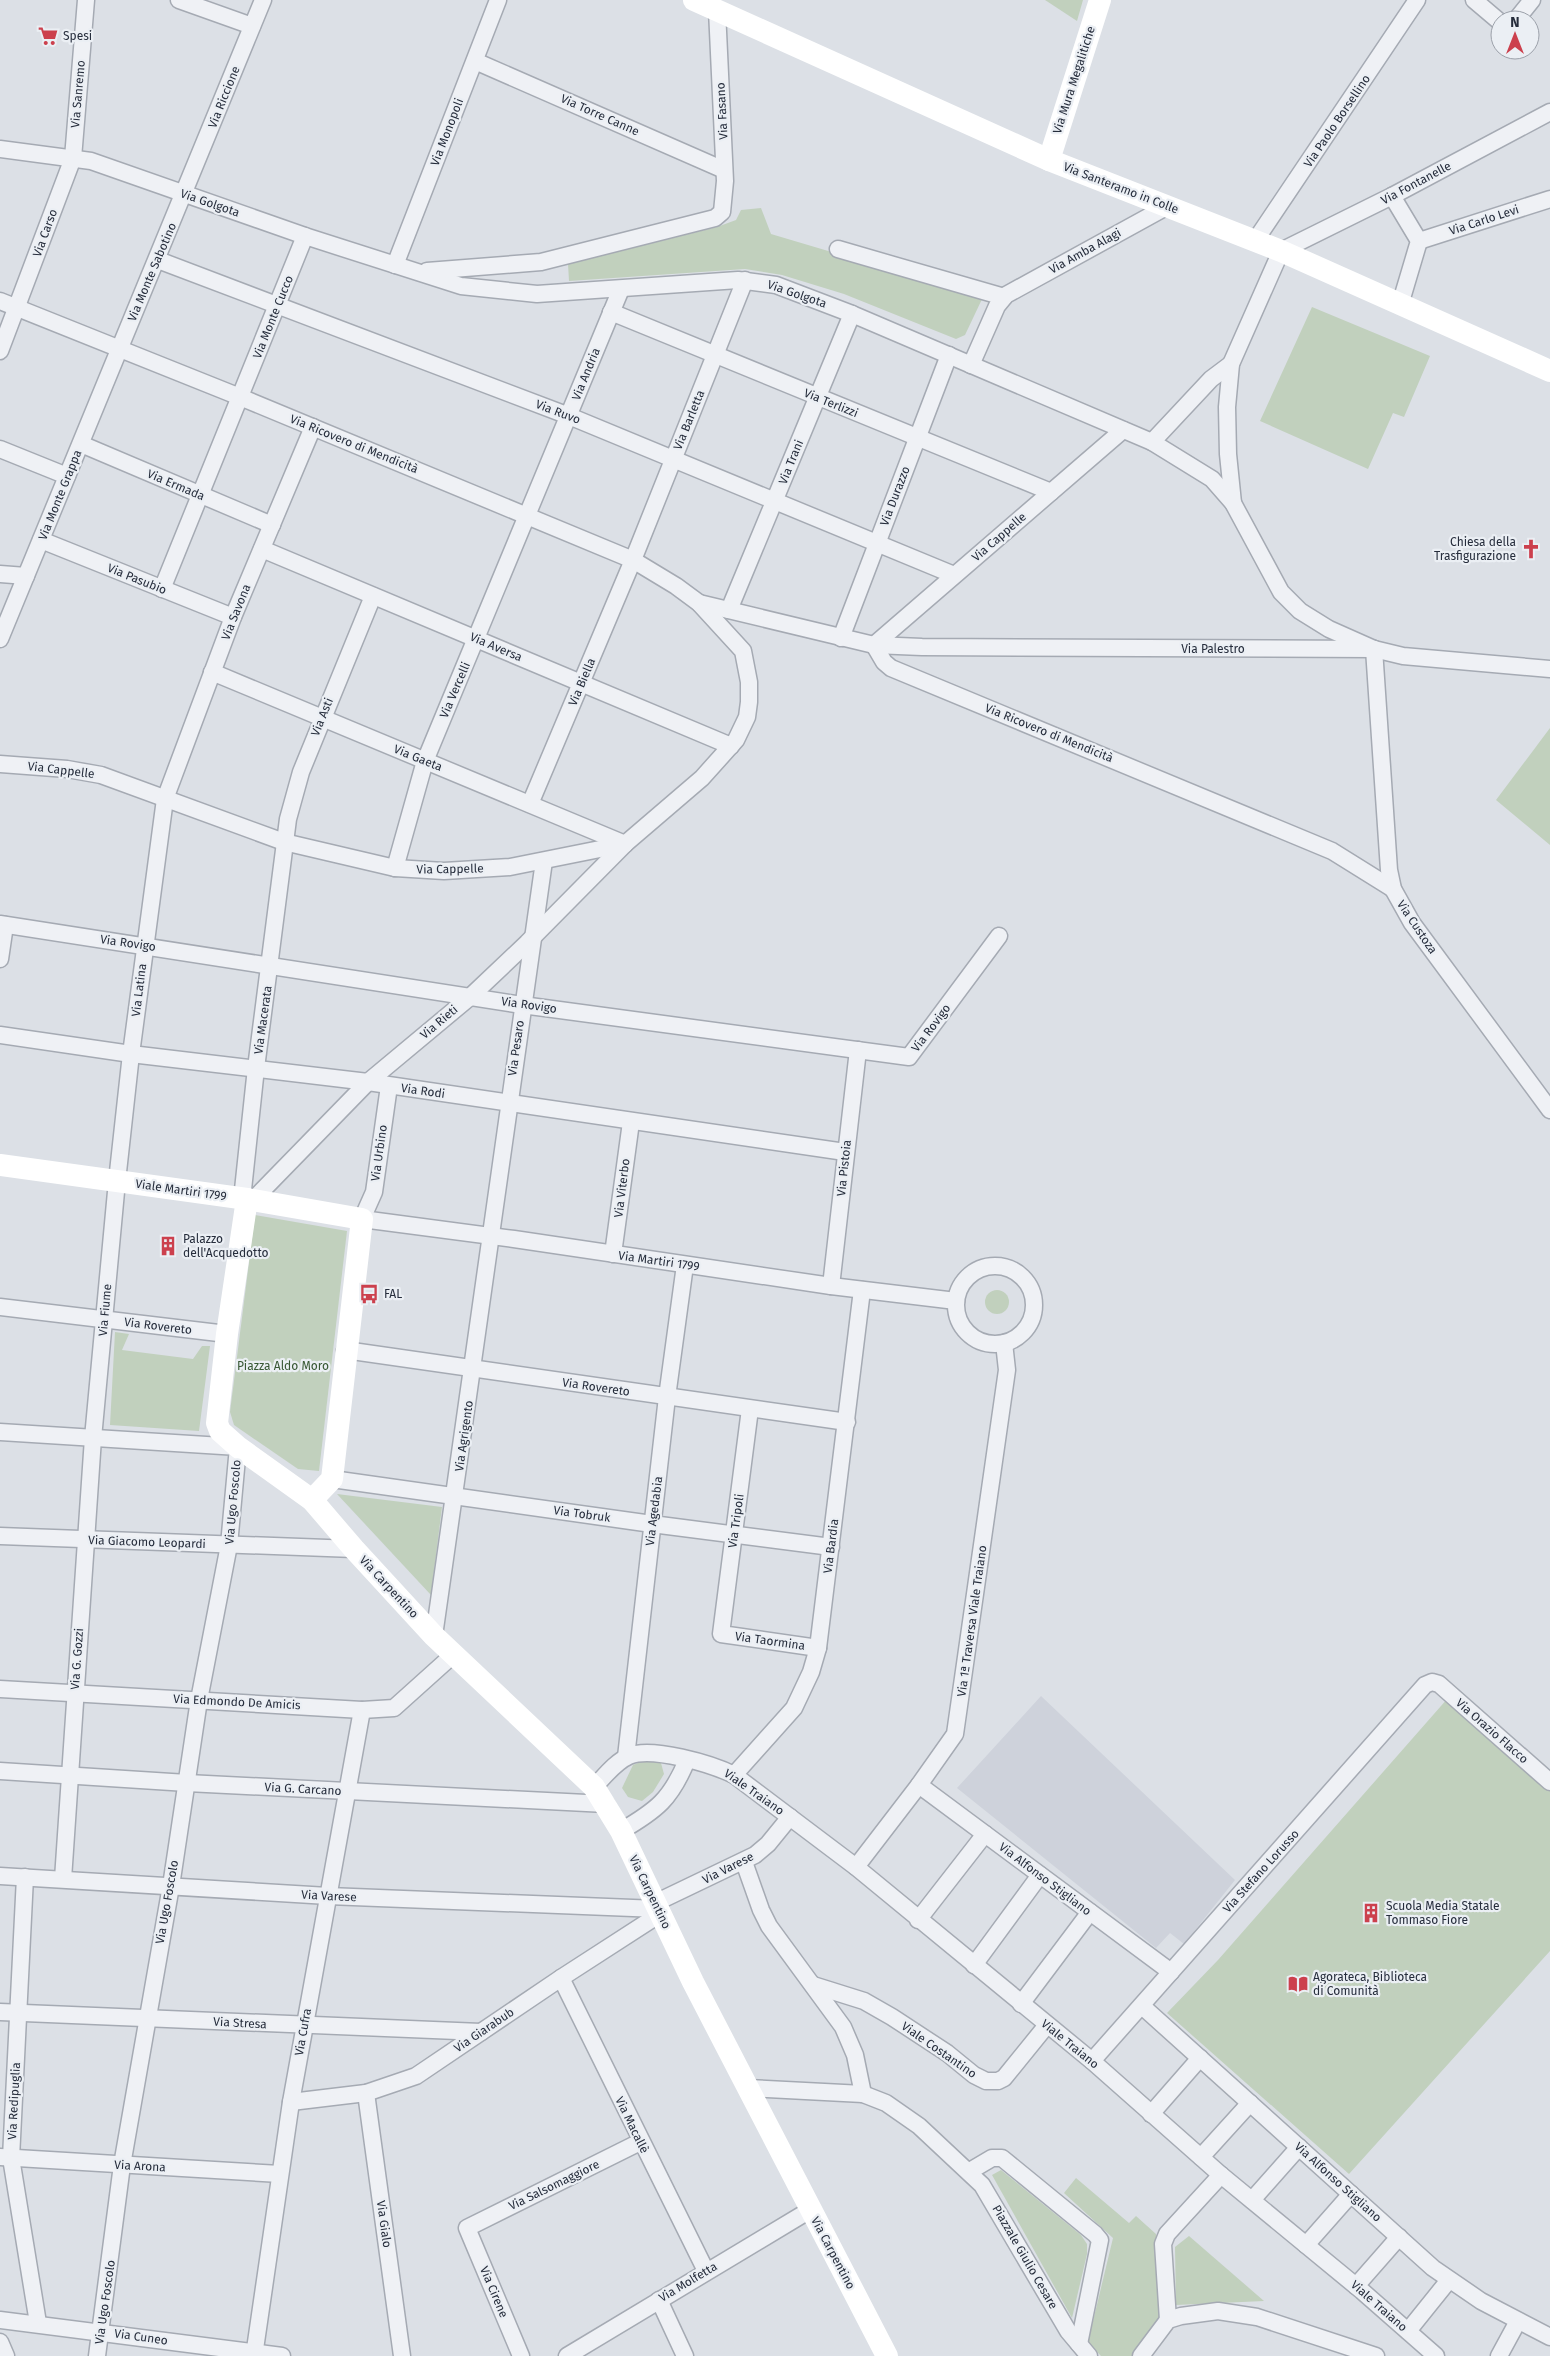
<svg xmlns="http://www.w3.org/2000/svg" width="1550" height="2356" font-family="'Fira Sans',sans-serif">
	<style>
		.built { fill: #ced2db }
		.green { fill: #c1d0bd }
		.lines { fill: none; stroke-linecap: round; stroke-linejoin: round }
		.street-casing { stroke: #a5aab3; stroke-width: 19 }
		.street { stroke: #eff1f5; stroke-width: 16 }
		.secondary { stroke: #fff; stroke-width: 22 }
		.labels { text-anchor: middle; stroke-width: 4.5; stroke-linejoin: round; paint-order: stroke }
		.poi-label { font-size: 12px; fill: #262d3c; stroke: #ebeff4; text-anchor: start }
		.street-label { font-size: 12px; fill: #262d3c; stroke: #ebeff4 }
		.park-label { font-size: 12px; fill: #385834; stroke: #ebeff4 }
	</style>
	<rect width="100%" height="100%" fill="#dce0e6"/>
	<!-- built -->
	<polygon class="built" points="1041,1696 1235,1880 1184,1944 1170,1933 1156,1948 957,1788"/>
	<!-- green -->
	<g class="green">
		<polygon points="1045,0 1083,0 1077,21"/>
		<polygon points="761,208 771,234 983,297 965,335 956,339 844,294 782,275 745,269 569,281 568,264 717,227 736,220 741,210"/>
		<polygon points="1312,307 1430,356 1404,417 1393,413 1368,469 1260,421"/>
		<polygon points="1550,728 1550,845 1496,800"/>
		<polygon points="255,1215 347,1231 319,1471 298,1469 234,1425 230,1412"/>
		<circle cx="997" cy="1302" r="12"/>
		<polygon points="115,1332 129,1334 122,1350 193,1359 202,1346 210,1346 199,1431 110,1425"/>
		<polygon points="337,1494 442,1507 431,1595"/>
		<polygon points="1448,1698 1550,1787 1550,1951 1349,2174 1167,2013 1218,1960"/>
		<polygon points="646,1760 661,1763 664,1774 653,1792 642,1801 628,1797 622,1788 633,1765"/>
		<polygon points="1001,2170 1081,2235 1087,2244 1087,2254 1072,2318 992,2175"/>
		<polygon points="1076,2178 1129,2223 1136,2216 1156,2234 1162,2319 1132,2356 1101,2356 1088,2342 1113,2238 1064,2193"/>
		<polygon points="1189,2236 1264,2301 1176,2305 1175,2247"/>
	</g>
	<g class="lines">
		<defs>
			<g id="street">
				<polyline points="179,0 252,26"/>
				<polyline points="1474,0 1500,22"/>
				<polyline points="1516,20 1532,0"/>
				<polyline points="475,61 724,170"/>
				<polyline points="0,149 91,161 305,236 461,286 537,294 738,280 776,285 852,314 1152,442 1212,479 1233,503 1281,592 1300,611 1329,629 1374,649"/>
				<polyline points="1392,196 1419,241 1400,305"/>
				<polyline points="1255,241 1417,0"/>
				<polyline points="1419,241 1550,199"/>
				<polyline points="838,249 1004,297"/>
				<polyline points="158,260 569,416 954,575"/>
				<polyline points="395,265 498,0"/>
				<polyline points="427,271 541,262 715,218 722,212 725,181 717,10"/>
				<polyline points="0,301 240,397 633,560 676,586 699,603 743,651 749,682 749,702 747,717 736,740 702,778 625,844 527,943 470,997 368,1082 253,1200"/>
				<polyline points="611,312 1051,492"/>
				<polyline points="0,351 73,158 86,0"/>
				<polyline points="971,365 997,306 1006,295 1168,206"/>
				<polyline points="1152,442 1211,379 1231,364"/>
				<polyline points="81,444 272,525"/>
				<polyline points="0,449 67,476"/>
				<polyline points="1233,503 1228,454 1227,407 1231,364 1281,251 1392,196 1550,112"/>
				<polyline points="41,540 233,617"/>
				<polyline points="262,549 731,746"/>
				<polyline points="0,574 26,576"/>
				<polyline points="162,589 305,236"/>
				<polyline points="699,603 874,645 922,647 1374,649 1403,656 1550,669"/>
				<polyline points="729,610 852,314"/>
				<polyline points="841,638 949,355"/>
				<polyline points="0,639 263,0"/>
				<polyline points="874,645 884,662 891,668 1332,851 1393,889"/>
				<polyline points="874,645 1123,430"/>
				<polyline points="1374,649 1389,870 1393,889 1412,923 1550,1110"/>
				<polyline points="212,672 625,844"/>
				<polyline points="0,764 67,769 101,775 284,842 395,868 444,871 510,867 625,844"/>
				<polyline points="530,804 633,560 745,280"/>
				<polyline points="395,868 425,761 621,289"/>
				<polyline points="0,924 522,1005 909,1057 999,936"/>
				<polyline points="0,959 5,925"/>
				<polyline points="0,1035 131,1054 368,1082 845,1152"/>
				<polyline points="389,1086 374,1192 362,1219 514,1239 831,1286 956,1301"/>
				<polyline points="242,1199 256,1068 288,819 301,772 373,596"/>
				<polyline points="613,1254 631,1122"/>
				<circle cx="995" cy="1305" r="39"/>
				<polyline points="831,1286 858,1050"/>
				<polyline points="0,1307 227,1334"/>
				<polyline points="345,1350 847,1422"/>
				<polyline points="750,1409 721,1634 818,1648"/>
				<polyline points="0,1432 238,1447 229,1545 199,1700 171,1886 122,2165 97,2356"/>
				<polyline points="332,1479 652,1524 831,1547"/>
				<polyline points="0,1536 354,1549"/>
				<polyline points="434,1636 544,861"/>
				<polyline points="0,1689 362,1710 394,1708 453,1655"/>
				<polyline points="626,1757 667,1397 685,1265"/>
				<polyline points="0,1771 187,1783 606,1804"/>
				<polyline points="734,1775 794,1708 811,1672 818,1648 862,1290"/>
				<polyline points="919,1785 1171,1972"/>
				<path d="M594,1787C604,1777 615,1762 629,1756C651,1746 712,1764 734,1775L856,1867L1092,2061L1221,2175L1362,2291L1436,2356"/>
				<path d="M621,1831C657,1810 671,1799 687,1760"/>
				<polyline points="744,1862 761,1910 769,1926 843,2027 855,2055 863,2094"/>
				<polyline points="856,1867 919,1785 955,1734 1007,1370 1004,1343"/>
				<polyline points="0,1876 328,1896 658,1909"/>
				<polyline points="25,1877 11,2158 38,2323"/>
				<polyline points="63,1879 93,1438 117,1181 131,1054 165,799 233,617 313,427"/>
				<polyline points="655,1903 755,1855 768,1844 790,1817"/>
				<polyline points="918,1920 985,1834"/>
				<polyline points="974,1965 1040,1875"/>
				<polyline points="561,1978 706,2271"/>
				<polyline points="813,1985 864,2001 892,2017 947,2053 974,2075 986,2081 998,2081 1004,2078 1047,2025"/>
				<polyline points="1021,2004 1090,1912"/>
				<polyline points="1142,2006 1433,2268 1481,2301 1550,2337"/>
				<polyline points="0,2012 481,2032"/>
				<polyline points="1092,2061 1425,1685 1432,1682 1439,1684 1550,1782"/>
				<polyline points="747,2088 863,2094 886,2103 919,2126 982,2185 1068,2331 1089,2356"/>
				<polyline points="366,2093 402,2356"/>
				<polyline points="291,2102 366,2093 416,2076 561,1978 660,1914"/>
				<polyline points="1151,2114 1200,2058"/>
				<polyline points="0,2157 280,2174"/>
				<polyline points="1201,2157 1250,2103"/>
				<polyline points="970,2171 992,2158 1002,2158 1095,2234 1100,2240 1079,2344"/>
				<polyline points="1252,2200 1299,2147"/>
				<polyline points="1306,2245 1351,2194"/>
				<polyline points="1356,2286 1399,2237"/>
				<polyline points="659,2300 685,2356"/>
				<polyline points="0,2320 282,2356"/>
				<polyline points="1168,2320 1163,2244 1167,2234 1221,2175"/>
				<polyline points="1408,2331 1449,2280"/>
				<polyline points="0,2342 6,2356"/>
				<polyline points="254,2356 291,2102 362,1710"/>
				<polyline points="521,2356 467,2228 640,2142"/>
				<polyline points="567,2356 810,2210"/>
				<polyline points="1141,2356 1168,2320 1181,2316 1218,2311 1257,2317 1376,2356"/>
				<polyline points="1499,2356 1518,2321"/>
			</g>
		</defs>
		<!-- street casing -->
		<use href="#street" class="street-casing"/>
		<!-- street -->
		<use href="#street" class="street"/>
		<!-- secondary -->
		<g class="secondary">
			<polyline points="694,0 1049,160 1281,251 1550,371"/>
			<polyline points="1049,160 1100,0"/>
			<polyline points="0,1165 247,1199 362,1219 332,1479 312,1500"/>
			<polyline points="247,1199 227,1334 217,1423 220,1431 238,1447 312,1500 354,1549 434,1636 594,1787 621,1831 693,1982 887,2356"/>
		</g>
	</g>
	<!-- icons -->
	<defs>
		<symbol id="supermarket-bare" viewBox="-9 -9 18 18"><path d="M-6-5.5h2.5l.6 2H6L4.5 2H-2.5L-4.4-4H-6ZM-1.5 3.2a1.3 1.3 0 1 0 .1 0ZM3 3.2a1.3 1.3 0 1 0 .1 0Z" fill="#cc404d" stroke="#ebeff4" stroke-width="2.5" paint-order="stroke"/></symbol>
		<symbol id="church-bare" viewBox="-9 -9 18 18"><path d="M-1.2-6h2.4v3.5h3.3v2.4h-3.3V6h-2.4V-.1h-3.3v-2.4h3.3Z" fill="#cc404d" stroke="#ebeff4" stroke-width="2.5" paint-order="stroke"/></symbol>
		<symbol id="building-bare" viewBox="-9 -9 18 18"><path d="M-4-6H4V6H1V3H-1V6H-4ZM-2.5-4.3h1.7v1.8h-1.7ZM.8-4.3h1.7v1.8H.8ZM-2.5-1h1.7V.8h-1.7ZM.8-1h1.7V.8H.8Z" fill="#cc404d" stroke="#ebeff4" stroke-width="2.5" paint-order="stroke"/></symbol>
		<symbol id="bus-bare" viewBox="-9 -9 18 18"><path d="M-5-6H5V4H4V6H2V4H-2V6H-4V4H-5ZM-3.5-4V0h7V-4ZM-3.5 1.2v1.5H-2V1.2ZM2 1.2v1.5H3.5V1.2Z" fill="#cc404d" stroke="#ebeff4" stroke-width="2.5" paint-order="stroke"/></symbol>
		<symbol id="library-bare" viewBox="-9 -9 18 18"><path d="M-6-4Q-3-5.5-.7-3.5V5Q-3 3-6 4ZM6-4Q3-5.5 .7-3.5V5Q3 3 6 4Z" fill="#cc404d" stroke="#ebeff4" stroke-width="2.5" paint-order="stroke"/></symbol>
	</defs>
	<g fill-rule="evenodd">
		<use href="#supermarket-bare" x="34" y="22" width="28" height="28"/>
		<use href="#church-bare" x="1517" y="535" width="28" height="28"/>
		<use href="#building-bare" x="154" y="1232" width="28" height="28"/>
		<use href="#bus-bare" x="355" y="1280" width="28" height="28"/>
		<use href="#building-bare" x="1357" y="1899" width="28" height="28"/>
		<use href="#library-bare" x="1284" y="1970" width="28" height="28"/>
	</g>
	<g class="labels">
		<!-- poi labels -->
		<g class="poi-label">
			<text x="63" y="40">Spesi</text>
			<text x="1516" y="546" text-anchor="end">Chiesa della<tspan x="1516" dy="14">Trasfigurazione</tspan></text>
			<text x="183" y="1243">Palazzo<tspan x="183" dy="14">dell'Acquedotto</tspan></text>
			<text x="384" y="1298">FAL</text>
			<text x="1386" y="1910">Scuola Media Statale<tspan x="1386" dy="14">Tommaso Fiore</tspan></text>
			<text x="1313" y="1981">Agorateca, Biblioteca<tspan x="1313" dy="14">di Comunità</tspan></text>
		</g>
		<!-- street labels -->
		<g class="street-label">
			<text transform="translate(1074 80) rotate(-72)" y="4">Via Mura Megalitiche</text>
			<text transform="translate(78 94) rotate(-85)" y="4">Via Sanremo</text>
			<text transform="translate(224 97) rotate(-68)" y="4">Via Riccione</text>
			<text transform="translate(722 111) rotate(-93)" y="4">Via Fasano</text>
			<text transform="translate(600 115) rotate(24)" y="4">Via Torre Canne</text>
			<text transform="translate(1337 121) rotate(-56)" y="4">Via Paolo Borsellino</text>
			<text transform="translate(447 132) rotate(-69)" y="4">Via Monopoli</text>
			<text transform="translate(1416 183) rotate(-28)" y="4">Via Fontanelle</text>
			<text transform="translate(1121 188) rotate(21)" y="4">Via Santeramo in Colle</text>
			<text transform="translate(210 203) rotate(19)" y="4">Via Golgota</text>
			<text transform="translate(1484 220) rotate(-18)" y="4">Via Carlo Levi</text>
			<text transform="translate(45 233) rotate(-70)" y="4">Via Carso</text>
			<text transform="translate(1085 251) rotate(-29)" y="4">Via Amba Alagi</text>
			<text transform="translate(152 272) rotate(-67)" y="4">Via Monte Sabotino</text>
			<text transform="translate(797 294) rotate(19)" y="4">Via Golgota</text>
			<text transform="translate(273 317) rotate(-68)" y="4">Via Monte Cucco</text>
			<text transform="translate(586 374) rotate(-68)" y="4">Via Andria</text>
			<text transform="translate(831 403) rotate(22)" y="4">Via Terlizzi</text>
			<text transform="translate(558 412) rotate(21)" y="4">Via Ruvo</text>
			<text transform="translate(689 420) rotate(-68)" y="4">Via Barletta</text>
			<text transform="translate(354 444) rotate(22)" y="4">Via Ricovero di Mendicità</text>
			<text transform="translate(791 462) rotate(-68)" y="4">Via Trani</text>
			<text transform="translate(176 485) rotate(23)" y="4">Via Ermada</text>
			<text transform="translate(60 495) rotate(-68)" y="4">Via Monte Grappa</text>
			<text transform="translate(895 496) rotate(-69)" y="4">Via Durazzo</text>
			<text transform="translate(999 537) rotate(-41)" y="4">Via Cappelle</text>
			<text transform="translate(137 579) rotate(22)" y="4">Via Pasubio</text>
			<text transform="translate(236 612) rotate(-68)" y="4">Via Savona</text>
			<text transform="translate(496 647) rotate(23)" y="4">Via Aversa</text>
			<text x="1213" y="653">Via Palestro</text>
			<text transform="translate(582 682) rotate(-67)" y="4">Via Biella</text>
			<text transform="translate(455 690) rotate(-67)" y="4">Via Vercelli</text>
			<text transform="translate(322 717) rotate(-68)" y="4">Via Asti</text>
			<text transform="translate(1049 733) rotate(22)" y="4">Via Ricovero di Mendicità</text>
			<text transform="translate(418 758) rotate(22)" y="4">Via Gaeta</text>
			<text transform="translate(61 770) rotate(7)" y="4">Via Cappelle</text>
			<text transform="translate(450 869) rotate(-1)" y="4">Via Cappelle</text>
			<text transform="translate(1417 927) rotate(56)" y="4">Via Custoza</text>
			<text transform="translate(128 943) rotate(8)" y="4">Via Rovigo</text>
			<text transform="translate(139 990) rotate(-83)" y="4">Via Latina</text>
			<text transform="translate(529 1005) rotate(8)" y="4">Via Rovigo</text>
			<text transform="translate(263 1020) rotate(-82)" y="4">Via Macerata</text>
			<text transform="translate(439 1022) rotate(-40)" y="4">Via Rieti</text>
			<text transform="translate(931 1028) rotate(-53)" y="4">Via Rovigo</text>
			<text transform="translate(516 1048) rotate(-82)" y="4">Via Pesaro</text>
			<text transform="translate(423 1091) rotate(8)" y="4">Via Rodi</text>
			<text transform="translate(379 1153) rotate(-82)" y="4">Via Urbino</text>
			<text transform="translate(844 1168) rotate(-84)" y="4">Via Pistoia</text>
			<text transform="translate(622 1188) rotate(-83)" y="4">Via Viterbo</text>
			<text transform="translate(181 1190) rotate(8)" y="4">Viale Martiri 1799</text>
			<text transform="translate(659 1261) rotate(8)" y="4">Via Martiri 1799</text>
			<text transform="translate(105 1310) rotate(-85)" y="4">Via Fiume</text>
			<text transform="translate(158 1326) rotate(7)" y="4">Via Rovereto</text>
			<text transform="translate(596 1387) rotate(8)" y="4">Via Rovereto</text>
			<text transform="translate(464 1436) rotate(-82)" y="4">Via Agrigento</text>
			<text transform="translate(233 1502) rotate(-85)" y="4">Via Ugo Foscolo</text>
			<text transform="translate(654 1511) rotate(-83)" y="4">Via Agedabia</text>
			<text transform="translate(582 1514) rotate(8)" y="4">Via Tobruk</text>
			<text transform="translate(736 1521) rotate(-82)" y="4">Via Tripoli</text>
			<text transform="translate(147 1542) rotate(2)" y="4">Via Giacomo Leopardi</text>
			<text transform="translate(831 1546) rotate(-83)" y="4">Via Bardia</text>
			<text transform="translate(389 1587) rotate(47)" y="4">Via Carpentino</text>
			<text transform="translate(972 1621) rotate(-82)" y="4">Via 1ª Traversa Viale Traiano</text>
			<text transform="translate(770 1641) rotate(8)" y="4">Via Taormina</text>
			<text transform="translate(77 1659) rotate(-86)" y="4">Via G. Gozzi</text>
			<text transform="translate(237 1702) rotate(3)" y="4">Via Edmondo De Amicis</text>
			<text transform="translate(1492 1731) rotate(41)" y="4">Via Orazio Flacco</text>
			<text transform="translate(303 1789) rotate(3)" y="4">Via G. Carcano</text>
			<text transform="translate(754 1792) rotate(35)" y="4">Viale Traiano</text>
			<text transform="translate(728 1868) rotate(-27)" y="4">Via Varese</text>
			<text transform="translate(1261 1871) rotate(-48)" y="4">Via Stefano Lorusso</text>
			<text transform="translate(1045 1879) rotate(37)" y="4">Via Alfonso Stigliano</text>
			<text transform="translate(650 1892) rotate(64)" y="4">Via Carpentino</text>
			<text transform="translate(329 1896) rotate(3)" y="4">Via Varese</text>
			<text transform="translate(167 1902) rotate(-80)" y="4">Via Ugo Foscolo</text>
			<text transform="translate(240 2023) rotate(3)" y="4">Via Stresa</text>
			<text transform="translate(484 2030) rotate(-34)" y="4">Via Giarabub</text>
			<text transform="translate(303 2032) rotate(-80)" y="4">Via Cufra</text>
			<text transform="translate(1070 2044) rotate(39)" y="4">Viale Traiano</text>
			<text transform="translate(939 2050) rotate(35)" y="4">Viale Costantino</text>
			<text transform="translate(14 2101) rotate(-87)" y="4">Via Redipuglia</text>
			<text transform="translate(632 2125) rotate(64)" y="4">Via Macallè</text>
			<text transform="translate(140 2166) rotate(3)" y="4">Via Arona</text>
			<text transform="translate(1338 2182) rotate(42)" y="4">Via Alfonso Stigliano</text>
			<text transform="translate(554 2185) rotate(-26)" y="4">Via Salsomaggiore</text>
			<text transform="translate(384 2224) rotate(82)" y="4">Via Gialo</text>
			<text transform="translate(833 2253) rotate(62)" y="4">Via Carpentino</text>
			<text transform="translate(1025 2257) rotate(60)" y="4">Piazzale Giulio Cesare</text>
			<text transform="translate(688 2282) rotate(-31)" y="4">Via Molfetta</text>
			<text transform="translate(494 2292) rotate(67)" y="4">Via Cirene</text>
			<text transform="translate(105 2302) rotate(-82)" y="4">Via Ugo Foscolo</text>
			<text transform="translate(1379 2306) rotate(41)" y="4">Viale Traiano</text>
			<text transform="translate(141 2337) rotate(8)" y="4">Via Cuneo</text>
		</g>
		<!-- park labels -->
		<g class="park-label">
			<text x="283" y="1370">Piazza Aldo Moro</text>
		</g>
	</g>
	<!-- north arrow -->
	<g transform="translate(1515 35)"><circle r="24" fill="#ebeff4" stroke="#9ca1aa"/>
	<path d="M0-4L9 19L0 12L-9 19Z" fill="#cc404d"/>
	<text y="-8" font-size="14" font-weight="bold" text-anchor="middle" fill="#262d3c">N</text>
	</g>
</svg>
